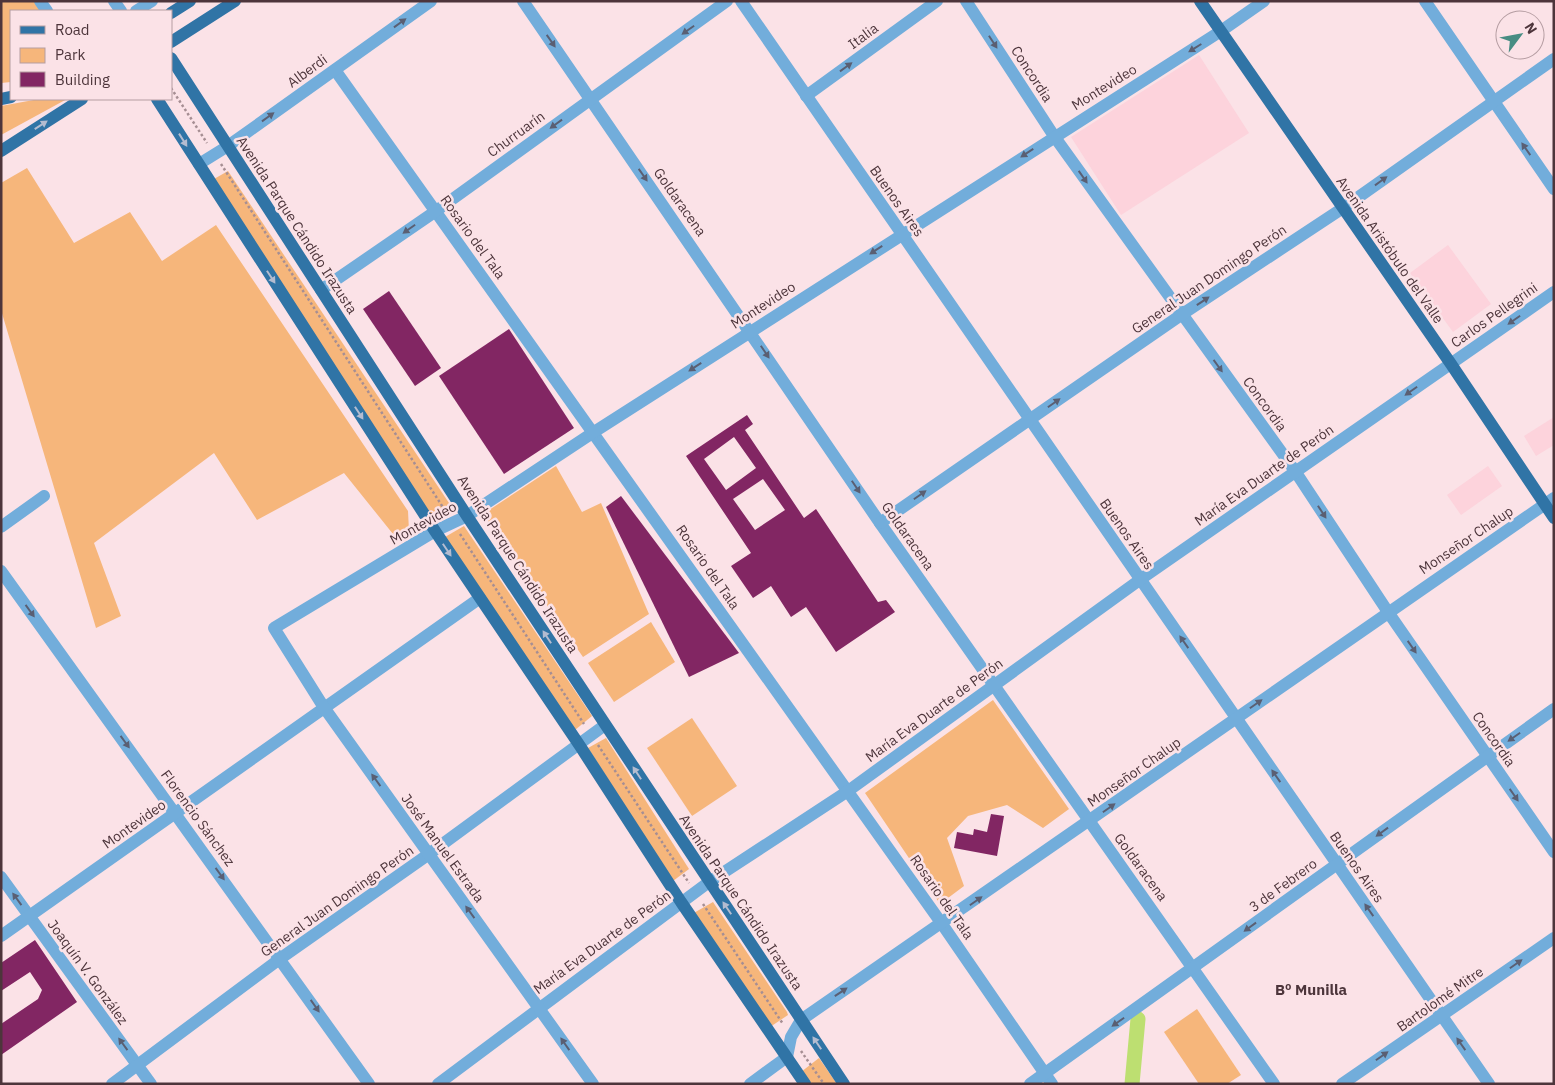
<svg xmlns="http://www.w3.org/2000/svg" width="1555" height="1085" font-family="'IBM Plex Sans',sans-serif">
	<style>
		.built { fill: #fdd3dc }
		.green { fill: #f6b67b }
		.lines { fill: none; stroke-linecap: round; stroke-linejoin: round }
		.canal { stroke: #bddf71; stroke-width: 15 }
		.building { fill: #822663; fill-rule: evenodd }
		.path { stroke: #a68e93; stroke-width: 2.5; stroke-dasharray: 2.5 2.5; stroke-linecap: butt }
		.minor { stroke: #72addb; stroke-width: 12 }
		.major { stroke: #3074a6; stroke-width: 12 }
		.oneway { fill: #5a5f73 }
		.oneway2 { fill: #b4bcd0 }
		.labels { text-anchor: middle; stroke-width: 5; stroke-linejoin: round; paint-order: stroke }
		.street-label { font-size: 14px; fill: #4d353b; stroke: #fbe2e7 }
		.neighbourhood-label { font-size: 15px; font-weight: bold; fill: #4d353b; stroke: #fbe2e7 }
	</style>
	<rect width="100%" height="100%" fill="#fbe2e7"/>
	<!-- built -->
	<g class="built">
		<polygon points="1199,55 1249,133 1121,215 1071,137"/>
		<polygon points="1448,245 1491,304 1453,332 1410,273"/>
		<polygon points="1554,417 1554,445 1536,456 1524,436"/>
		<polygon points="1488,466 1502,486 1461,515 1447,495"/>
	</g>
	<!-- green -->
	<g class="green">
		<polygon points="1,1 46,1 52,11 11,11 11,82 1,83"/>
		<polygon points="39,99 67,99 1,135 1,106"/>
		<polygon points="27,168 74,243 130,212 162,261 216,225 408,511 409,531 397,539 344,473 257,520 214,453 94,543 121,616 96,628 1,310 1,183"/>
		<polygon points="228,171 451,506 433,519 207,183"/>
		<polygon points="556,466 582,512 601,503 649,614 583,657 483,514"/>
		<polygon points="464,526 592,716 575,730 445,537"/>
		<polygon points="651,622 675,662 614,702 588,663"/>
		<polygon points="993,700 1069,809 1043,828 1007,805 968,816 947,838 964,886 940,904 865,793"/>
		<polygon points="692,718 737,786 692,816 647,748"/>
		<polygon points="606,738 689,869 673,881 588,748"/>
		<polygon points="713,902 787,1012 788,1015 770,1027 692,914"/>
		<polygon points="1197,1009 1241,1075 1227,1084 1199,1084 1164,1032"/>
		<polygon points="819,1058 837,1084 810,1084 801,1072"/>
	</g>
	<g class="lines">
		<!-- canal -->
		<polyline class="canal" points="1132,1084 1138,1019"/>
	</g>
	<!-- building -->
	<g class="building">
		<polygon points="389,291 441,368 415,386 363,309"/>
		<polygon points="509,329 574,428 504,474 439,376"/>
		<path d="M747,415L753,424L745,430L804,518L816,509L878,602L886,600L895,612L836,652L806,607L791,617L771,586L753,598L731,566L751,553L686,456ZM734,437L756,468L726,490L704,459ZM763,479L785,510L755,530L733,499Z"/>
		<polygon points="621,496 739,653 689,677 606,507"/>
		<polygon points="991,814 1004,816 997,856 954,848 957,832 973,835 974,829 987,832"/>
		<polygon points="35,940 77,1002 1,1055 1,1024 38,999 42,990 30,972 1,991 1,963"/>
	</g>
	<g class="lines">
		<!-- path -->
		<g class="path">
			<polyline points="171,88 207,143"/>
			<polyline points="221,164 446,512"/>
			<polyline points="460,534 584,724"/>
			<polyline points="598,745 689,883"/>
			<polyline points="703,904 783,1024"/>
			<polyline points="801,1051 824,1084"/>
		</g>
		<!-- minor -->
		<g class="minor">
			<polyline points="40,1 47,11"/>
			<polyline points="114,1 121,11"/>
			<polyline points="523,1 880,523 1274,1084"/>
			<polyline points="741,1 1489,1084"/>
			<polyline points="966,1 1054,136 1295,471 1388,612 1554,852"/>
			<polyline points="1425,1 1554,189"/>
			<polyline points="136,11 152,1"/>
			<polyline points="335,70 942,924 1052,1084"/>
			<polyline points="806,96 937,1"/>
			<polyline points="199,164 228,146 431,1"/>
			<polyline points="321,290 436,211 727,1"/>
			<polyline points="880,523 1181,315 1343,208 1554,59"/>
			<polyline points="1,527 44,496"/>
			<polyline points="1,571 369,1084"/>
			<polyline points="1,877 151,1084"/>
			<polyline points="1,936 480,598"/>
			<polyline points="112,1084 281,958 429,854 605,725"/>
			<polyline points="438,1084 709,882 848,791 1141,579 1554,292"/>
			<polyline points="593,1084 323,706 274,628 435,531 467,516 594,432 1221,31 1264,1"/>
			<polyline points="750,1084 787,1057 791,1037 801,1020 1554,498"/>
			<polyline points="1030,1084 1554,709"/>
			<polyline points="1342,1084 1554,938"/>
		</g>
		<!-- major -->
		<g class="major">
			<polyline points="1200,1 1451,364 1554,518"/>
			<polyline points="171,13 190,1"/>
			<polyline points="171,42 235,1"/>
			<polyline points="171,58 467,516 844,1084"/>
			<polyline points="1,99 11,97"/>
			<polyline points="157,99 435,531 580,746 681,902 805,1084"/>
			<polyline points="1,151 82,99"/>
		</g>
	</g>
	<!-- one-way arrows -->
	<defs><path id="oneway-solid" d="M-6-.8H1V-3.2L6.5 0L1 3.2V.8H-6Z" transform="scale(1.25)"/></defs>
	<g class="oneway">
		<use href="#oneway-solid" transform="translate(400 23) rotate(-36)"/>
		<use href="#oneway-solid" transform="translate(688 30) rotate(145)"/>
		<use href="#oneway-solid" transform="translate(551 41) rotate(55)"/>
		<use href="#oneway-solid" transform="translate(993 42) rotate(57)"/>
		<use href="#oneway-solid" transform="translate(1195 48) rotate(148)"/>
		<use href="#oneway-solid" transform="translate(846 67) rotate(-36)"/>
		<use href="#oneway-solid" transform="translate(268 117) rotate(-36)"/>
		<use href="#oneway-solid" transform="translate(556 124) rotate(144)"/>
		<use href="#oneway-solid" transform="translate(1526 149) rotate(-125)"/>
		<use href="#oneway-solid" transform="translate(1027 153) rotate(147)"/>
		<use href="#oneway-solid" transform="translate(643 175) rotate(55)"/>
		<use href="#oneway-solid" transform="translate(1083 177) rotate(55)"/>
		<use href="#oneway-solid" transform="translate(1381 181) rotate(-36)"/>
		<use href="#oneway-solid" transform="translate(409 229) rotate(145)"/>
		<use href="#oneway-solid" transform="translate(876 250) rotate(147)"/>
		<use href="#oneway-solid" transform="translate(1203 301) rotate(-34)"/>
		<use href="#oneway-solid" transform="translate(1514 320) rotate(145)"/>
		<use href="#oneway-solid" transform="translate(765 352) rotate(56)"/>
		<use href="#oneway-solid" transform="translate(1218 366) rotate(54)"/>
		<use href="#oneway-solid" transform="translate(695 367) rotate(147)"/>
		<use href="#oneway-solid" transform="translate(1411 391) rotate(145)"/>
		<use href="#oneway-solid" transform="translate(1054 403) rotate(-35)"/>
		<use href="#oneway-solid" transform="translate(856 487) rotate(56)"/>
		<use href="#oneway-solid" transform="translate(920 495) rotate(-35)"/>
		<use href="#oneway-solid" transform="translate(1322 512) rotate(57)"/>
		<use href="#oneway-solid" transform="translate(30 611) rotate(54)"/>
		<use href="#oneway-solid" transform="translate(1184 642) rotate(-125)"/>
		<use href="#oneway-solid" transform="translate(1412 647) rotate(55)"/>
		<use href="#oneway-solid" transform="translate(1256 704) rotate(-35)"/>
		<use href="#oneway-solid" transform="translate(1514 737) rotate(145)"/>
		<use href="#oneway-solid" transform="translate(125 742) rotate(54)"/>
		<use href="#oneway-solid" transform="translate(1276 776) rotate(-125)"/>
		<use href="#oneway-solid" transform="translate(376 780) rotate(-126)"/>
		<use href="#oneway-solid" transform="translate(1514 795) rotate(55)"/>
		<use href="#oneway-solid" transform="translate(1109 808) rotate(-35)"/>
		<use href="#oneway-solid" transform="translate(1382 832) rotate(144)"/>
		<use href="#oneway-solid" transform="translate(220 874) rotate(54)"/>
		<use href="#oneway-solid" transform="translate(17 899) rotate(-126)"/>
		<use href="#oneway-solid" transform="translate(976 901) rotate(-35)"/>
		<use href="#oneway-solid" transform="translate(1369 910) rotate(-125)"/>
		<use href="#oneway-solid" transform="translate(470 912) rotate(-126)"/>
		<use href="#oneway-solid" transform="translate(1250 927) rotate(144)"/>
		<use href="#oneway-solid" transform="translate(1516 964) rotate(-35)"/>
		<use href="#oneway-solid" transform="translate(841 992) rotate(-34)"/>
		<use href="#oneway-solid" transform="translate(315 1006) rotate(55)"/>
		<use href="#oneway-solid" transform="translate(1118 1022) rotate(145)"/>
		<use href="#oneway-solid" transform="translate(123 1044) rotate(-126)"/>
		<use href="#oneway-solid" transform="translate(565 1044) rotate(-125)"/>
		<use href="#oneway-solid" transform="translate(1461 1044) rotate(-125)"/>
		<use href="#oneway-solid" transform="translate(1382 1056) rotate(-35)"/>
	</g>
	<g class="oneway2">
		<use href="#oneway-solid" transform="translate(41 125) rotate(-33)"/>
		<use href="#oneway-solid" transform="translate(183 140) rotate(58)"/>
		<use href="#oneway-solid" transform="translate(271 277) rotate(57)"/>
		<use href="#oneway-solid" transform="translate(359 413) rotate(57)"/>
		<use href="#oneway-solid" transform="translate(447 550) rotate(56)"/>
		<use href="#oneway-solid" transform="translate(547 637) rotate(-123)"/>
		<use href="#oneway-solid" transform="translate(637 773) rotate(-123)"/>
		<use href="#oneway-solid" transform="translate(727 908) rotate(-124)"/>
		<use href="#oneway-solid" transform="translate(817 1043) rotate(-124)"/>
	</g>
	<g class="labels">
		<!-- street labels -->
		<g class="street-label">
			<text transform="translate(863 36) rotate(-36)" y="5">Italia</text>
			<text transform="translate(307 71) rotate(-36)" y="5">Alberdi</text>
			<text transform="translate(1032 74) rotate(57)" y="5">Concordia</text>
			<text transform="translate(1104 87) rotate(-32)" y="5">Montevideo</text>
			<text transform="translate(516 134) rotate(-36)" y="5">Churruarín</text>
			<text transform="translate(897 201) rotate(55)" y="5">Buenos Aires</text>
			<text transform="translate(680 202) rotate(55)" y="5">Goldaracena</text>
			<text transform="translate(297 225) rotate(57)" y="5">Avenida Parque Cándido Irazusta</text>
			<text transform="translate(473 237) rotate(54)" y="5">Rosario del Tala</text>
			<text transform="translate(1390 250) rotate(55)" y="5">Avenida Aristóbulo del Valle</text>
			<text transform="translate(1209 279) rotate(-34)" y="5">General Juan Domingo Perón</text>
			<text transform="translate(763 305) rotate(-33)" y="5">Montevideo</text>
			<text transform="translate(1494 315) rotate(-35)" y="5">Carlos Pellegrini</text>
			<text transform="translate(1265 404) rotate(54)" y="5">Concordia</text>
			<text transform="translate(1264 475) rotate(-35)" y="5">María Eva Duarte de Perón</text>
			<text transform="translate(423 523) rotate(-29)" y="5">Montevideo</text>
			<text transform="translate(1127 534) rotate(55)" y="5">Buenos Aires</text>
			<text transform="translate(908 536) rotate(55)" y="5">Goldaracena</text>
			<text transform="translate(1466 540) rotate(-34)" y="5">Monseñor Chalup</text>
			<text transform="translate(518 564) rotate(57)" y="5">Avenida Parque Cándido Irazusta</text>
			<text transform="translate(708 567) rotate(55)" y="5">Rosario del Tala</text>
			<text transform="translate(934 710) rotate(-36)" y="5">María Eva Duarte de Perón</text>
			<text transform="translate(1494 739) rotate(55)" y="5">Concordia</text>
			<text transform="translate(1134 772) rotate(-35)" y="5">Monseñor Chalup</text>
			<text transform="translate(198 818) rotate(54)" y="5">Florencio Sánchez</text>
			<text transform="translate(134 824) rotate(-35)" y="5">Montevideo</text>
			<text transform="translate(443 848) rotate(54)" y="5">José Manuel Estrada</text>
			<text transform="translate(1141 867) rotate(54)" y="5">Goldaracena</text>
			<text transform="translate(1357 867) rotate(55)" y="5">Buenos Aires</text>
			<text transform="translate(1283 885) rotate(-36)" y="5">3 de Febrero</text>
			<text transform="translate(942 897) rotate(55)" y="5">Rosario del Tala</text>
			<text transform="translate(337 901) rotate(-35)" y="5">General Juan Domingo Perón</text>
			<text transform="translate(741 902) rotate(56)" y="5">Avenida Parque Cándido Irazusta</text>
			<text transform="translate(602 942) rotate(-36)" y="5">María Eva Duarte de Perón</text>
			<text transform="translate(88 972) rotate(54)" y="5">Joaquín V. González</text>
			<text transform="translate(1440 999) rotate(-35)" y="5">Bartolomé Mitre</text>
		</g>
		<!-- neighbourhood labels -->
		<g class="neighbourhood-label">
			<text x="1311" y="995">Bº Munilla</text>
		</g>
	</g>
	<!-- border -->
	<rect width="1555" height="1085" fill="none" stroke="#4d353b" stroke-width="5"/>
	<!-- legend -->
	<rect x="10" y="10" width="162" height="90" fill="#fbe2e7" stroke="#b59da2"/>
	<rect x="20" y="26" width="25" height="8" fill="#3074a6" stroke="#b59da2"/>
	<text x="55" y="35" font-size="15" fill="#4d353b">Road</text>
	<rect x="20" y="48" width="25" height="15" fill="#f6b67b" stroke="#b59da2"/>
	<text x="55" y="60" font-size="15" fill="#4d353b">Park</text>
	<rect x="20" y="72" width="25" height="15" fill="#822663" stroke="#b59da2"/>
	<text x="55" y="85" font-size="15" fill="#4d353b">Building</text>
	<!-- north arrow -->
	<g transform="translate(1520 35) rotate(58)"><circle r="24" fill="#fbe2e7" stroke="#b59da2"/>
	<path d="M0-4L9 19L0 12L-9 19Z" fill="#478d83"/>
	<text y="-8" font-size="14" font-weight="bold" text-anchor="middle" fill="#4d353b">N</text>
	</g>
</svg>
